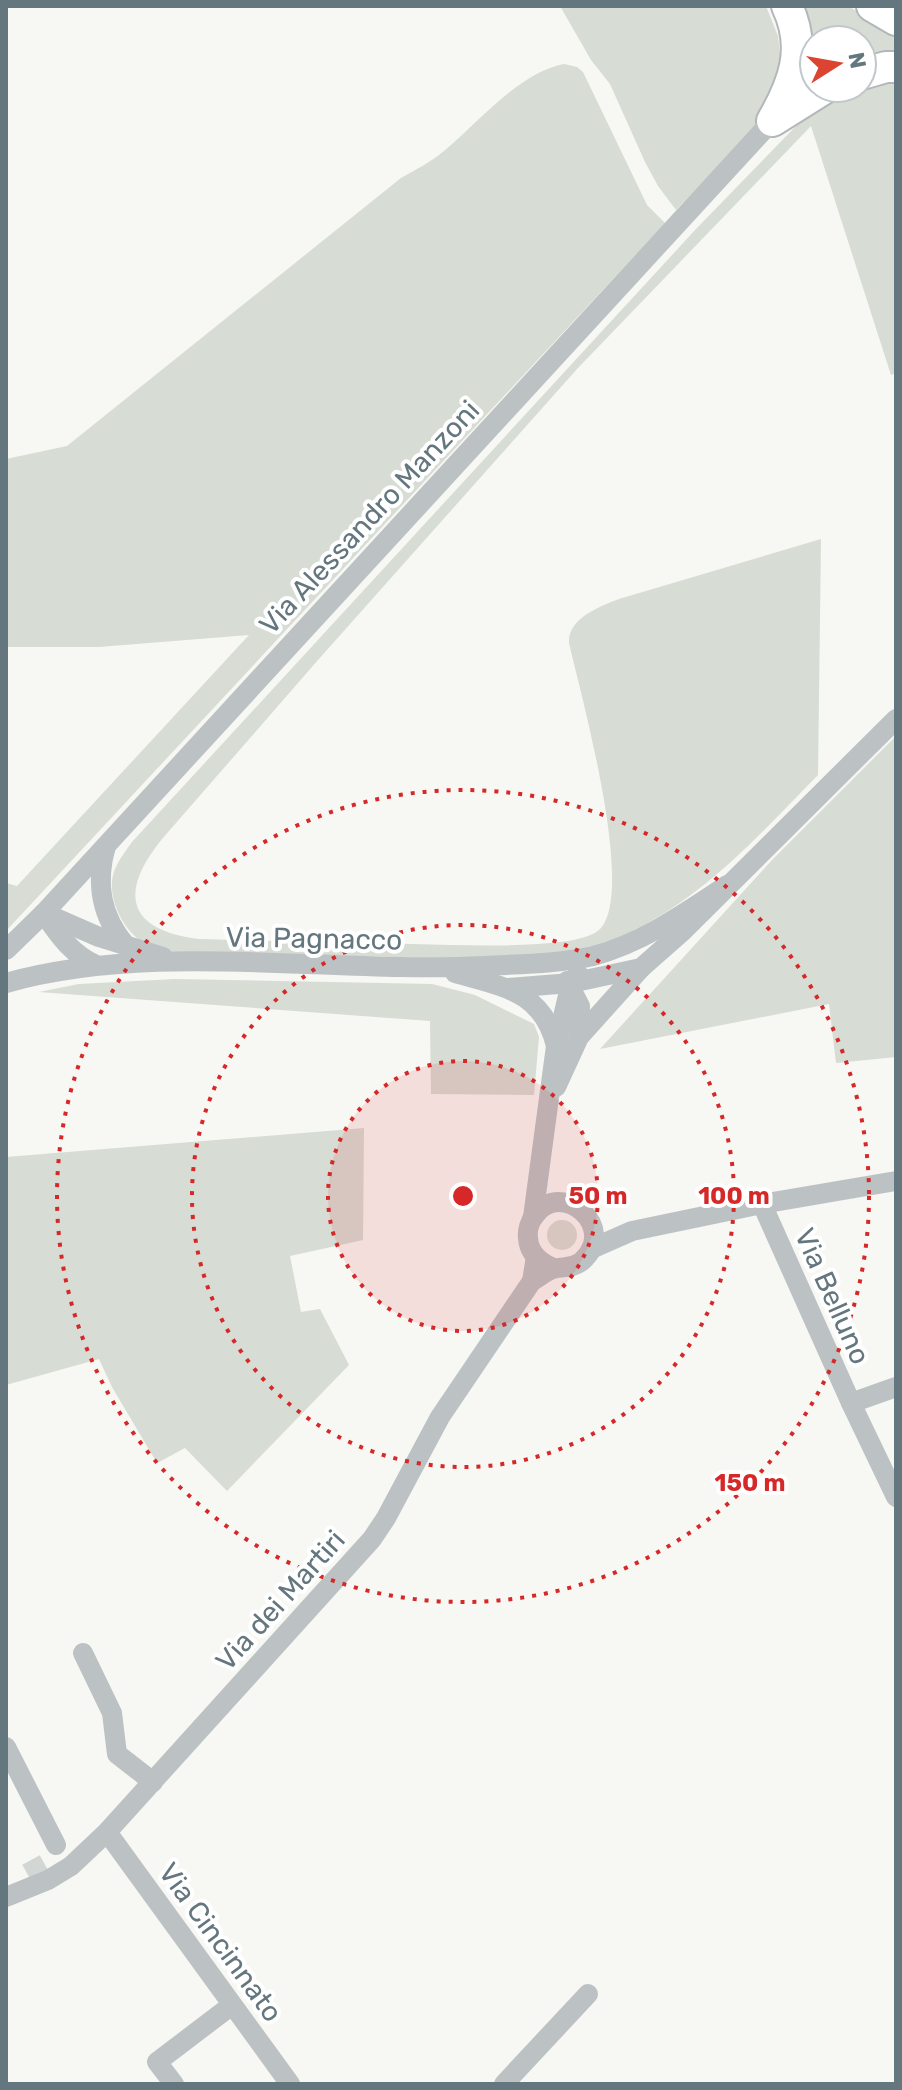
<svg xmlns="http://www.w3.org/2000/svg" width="902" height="2090" font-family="Rubik,sans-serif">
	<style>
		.green { fill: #d7dcd4 }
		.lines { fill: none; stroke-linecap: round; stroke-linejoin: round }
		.minor-tunnel { stroke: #d2d7d6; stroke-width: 20; stroke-dasharray: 20 10; stroke-linecap: butt }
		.highway-casing { stroke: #b2b7b9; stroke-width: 34 }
		.minor { stroke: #bcc2c4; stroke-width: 20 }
		.highway { stroke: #fff; stroke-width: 30 }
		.ring { fill: none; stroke: #d62828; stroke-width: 4; stroke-dasharray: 4 8 }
		.labels { text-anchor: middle; stroke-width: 8; stroke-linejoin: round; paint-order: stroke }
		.street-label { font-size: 28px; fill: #64767e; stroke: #fff }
		.centre { fill: #d62828; stroke: #fff; stroke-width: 4 }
		.ring-label { font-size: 24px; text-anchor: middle; font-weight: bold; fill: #d62828; stroke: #fff; stroke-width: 8; stroke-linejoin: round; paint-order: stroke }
	</style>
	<rect width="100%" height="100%" fill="#f7f7f4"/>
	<!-- green -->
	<g class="green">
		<polygon points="560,6 766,6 778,36 781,65 764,118 676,210 658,186 645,162 610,84 591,60"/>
		<polygon points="797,6 847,6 896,31 896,60 862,67 862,40 814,40 814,85 806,90"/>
		<path d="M564,64L577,67L583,72L647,205L665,223L6,931V883L17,886L249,635L99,647H6V459L67,446L401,178C415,170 431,162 444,151C478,123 518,73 564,64Z"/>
		<path d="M896,79V373L891,375L811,126L577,369L318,660L162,839C118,893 127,930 199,939C269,941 340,942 411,944C462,945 516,948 568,941C579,939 594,936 601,928C635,888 581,695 569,643C568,618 599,607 619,599L821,539L818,775C758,836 701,901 621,936C550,965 472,958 398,957C327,956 256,954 185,953C172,952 159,951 147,945C125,934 107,900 113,875C116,863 125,852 132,842L696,229L798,124L835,98L860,88Z"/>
		<polygon points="896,736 896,1057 836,1063 829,1004 600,1049 772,860"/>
		<polygon points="175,979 432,984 475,995 534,1024 539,1037 534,1095 431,1094 430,1021 39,992 79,984"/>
		<polygon points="364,1128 363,1240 290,1256 301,1312 320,1309 349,1365 227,1491 185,1448 157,1463 112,1387 99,1359 6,1385 6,1157"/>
		<circle cx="562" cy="1235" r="15"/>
	</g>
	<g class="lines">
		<!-- minor-tunnel -->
		<polyline class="minor-tunnel" points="31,1860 41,1878"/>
		<defs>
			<g id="highway">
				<polyline points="872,6 896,20"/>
				<polyline points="862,74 886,67 896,67"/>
				<polyline points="774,120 825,88"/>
				<path d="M772,121C794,83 807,48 787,6"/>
			</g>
		</defs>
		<!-- highway casing -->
		<use href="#highway" class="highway-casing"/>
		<!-- minor -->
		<g class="minor">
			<path d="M106,846C95,884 101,916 126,946"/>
			<polyline points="44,913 99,937 163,957"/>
			<path d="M45,915C59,936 73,955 96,965"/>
			<polyline points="6,950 44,913 772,121"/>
			<path d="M455,973C503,987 543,991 556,1046L533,1217"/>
			<polyline points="567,981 580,1006 579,1037"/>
			<path d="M6,983C156,941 329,974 484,966C520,964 558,964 593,956C642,943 685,913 727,885"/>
			<polyline points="508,988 571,983 641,968 683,931 896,719"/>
			<polyline points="557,1042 571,983 578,974"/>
			<polyline points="556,1087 579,1037 641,968"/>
			<polyline points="762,1204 851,1403 896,1497"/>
			<polyline points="591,1249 632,1231 762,1204 896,1181"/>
			<path d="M532,1281C538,1278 546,1271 553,1269C564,1266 572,1269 582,1261C619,1228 562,1178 535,1215C530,1221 527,1230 528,1238C529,1254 541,1263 554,1268"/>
			<polyline points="851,1403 896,1387"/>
			<polyline points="83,1653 112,1713 117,1754 153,1782"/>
			<polyline points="6,1747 56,1845"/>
			<polyline points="107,1832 290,2084"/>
			<polyline points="6,1897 48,1880 71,1866 107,1832 372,1539 386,1518 440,1417 532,1281 536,1257"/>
			<polyline points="174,2084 157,2062 232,2005"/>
			<polyline points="504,2084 588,1994"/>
		</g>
		<!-- highway -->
		<use href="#highway" class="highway"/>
	</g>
	<!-- distance rings -->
	<circle cx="463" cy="1196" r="135" fill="#d62828" fill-opacity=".12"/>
	<g class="ring">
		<circle cx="463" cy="1196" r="135"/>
		<circle cx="463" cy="1196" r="271"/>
		<circle cx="463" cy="1196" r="406"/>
	</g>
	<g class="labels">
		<!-- street labels -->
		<g class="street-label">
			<text transform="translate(369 517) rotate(-47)" y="10">Via Alessandro Manzoni</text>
			<text transform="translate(314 938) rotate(1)" y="10">Via Pagnacco</text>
			<text transform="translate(833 1296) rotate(66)" y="10">Via Belluno</text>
			<text transform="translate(280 1600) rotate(-48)" y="10">Via dei Martiri</text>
			<text transform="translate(221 1942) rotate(54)" y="10">Via Cincinnato</text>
		</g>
	</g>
	<circle cx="463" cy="1196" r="12" class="centre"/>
	<g class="ring-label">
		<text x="598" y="1204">50 m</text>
		<text x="734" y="1204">100 m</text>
		<text x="750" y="1491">150 m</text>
	</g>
	<!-- border -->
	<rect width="902" height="2090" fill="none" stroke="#64767e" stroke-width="16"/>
	<!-- north arrow -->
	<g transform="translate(838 64) rotate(79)"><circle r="38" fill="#ffffff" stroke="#c1c8cb" stroke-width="2"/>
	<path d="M0-6L14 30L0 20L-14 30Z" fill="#da4431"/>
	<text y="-12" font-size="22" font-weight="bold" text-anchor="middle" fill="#64767e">N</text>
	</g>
</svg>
